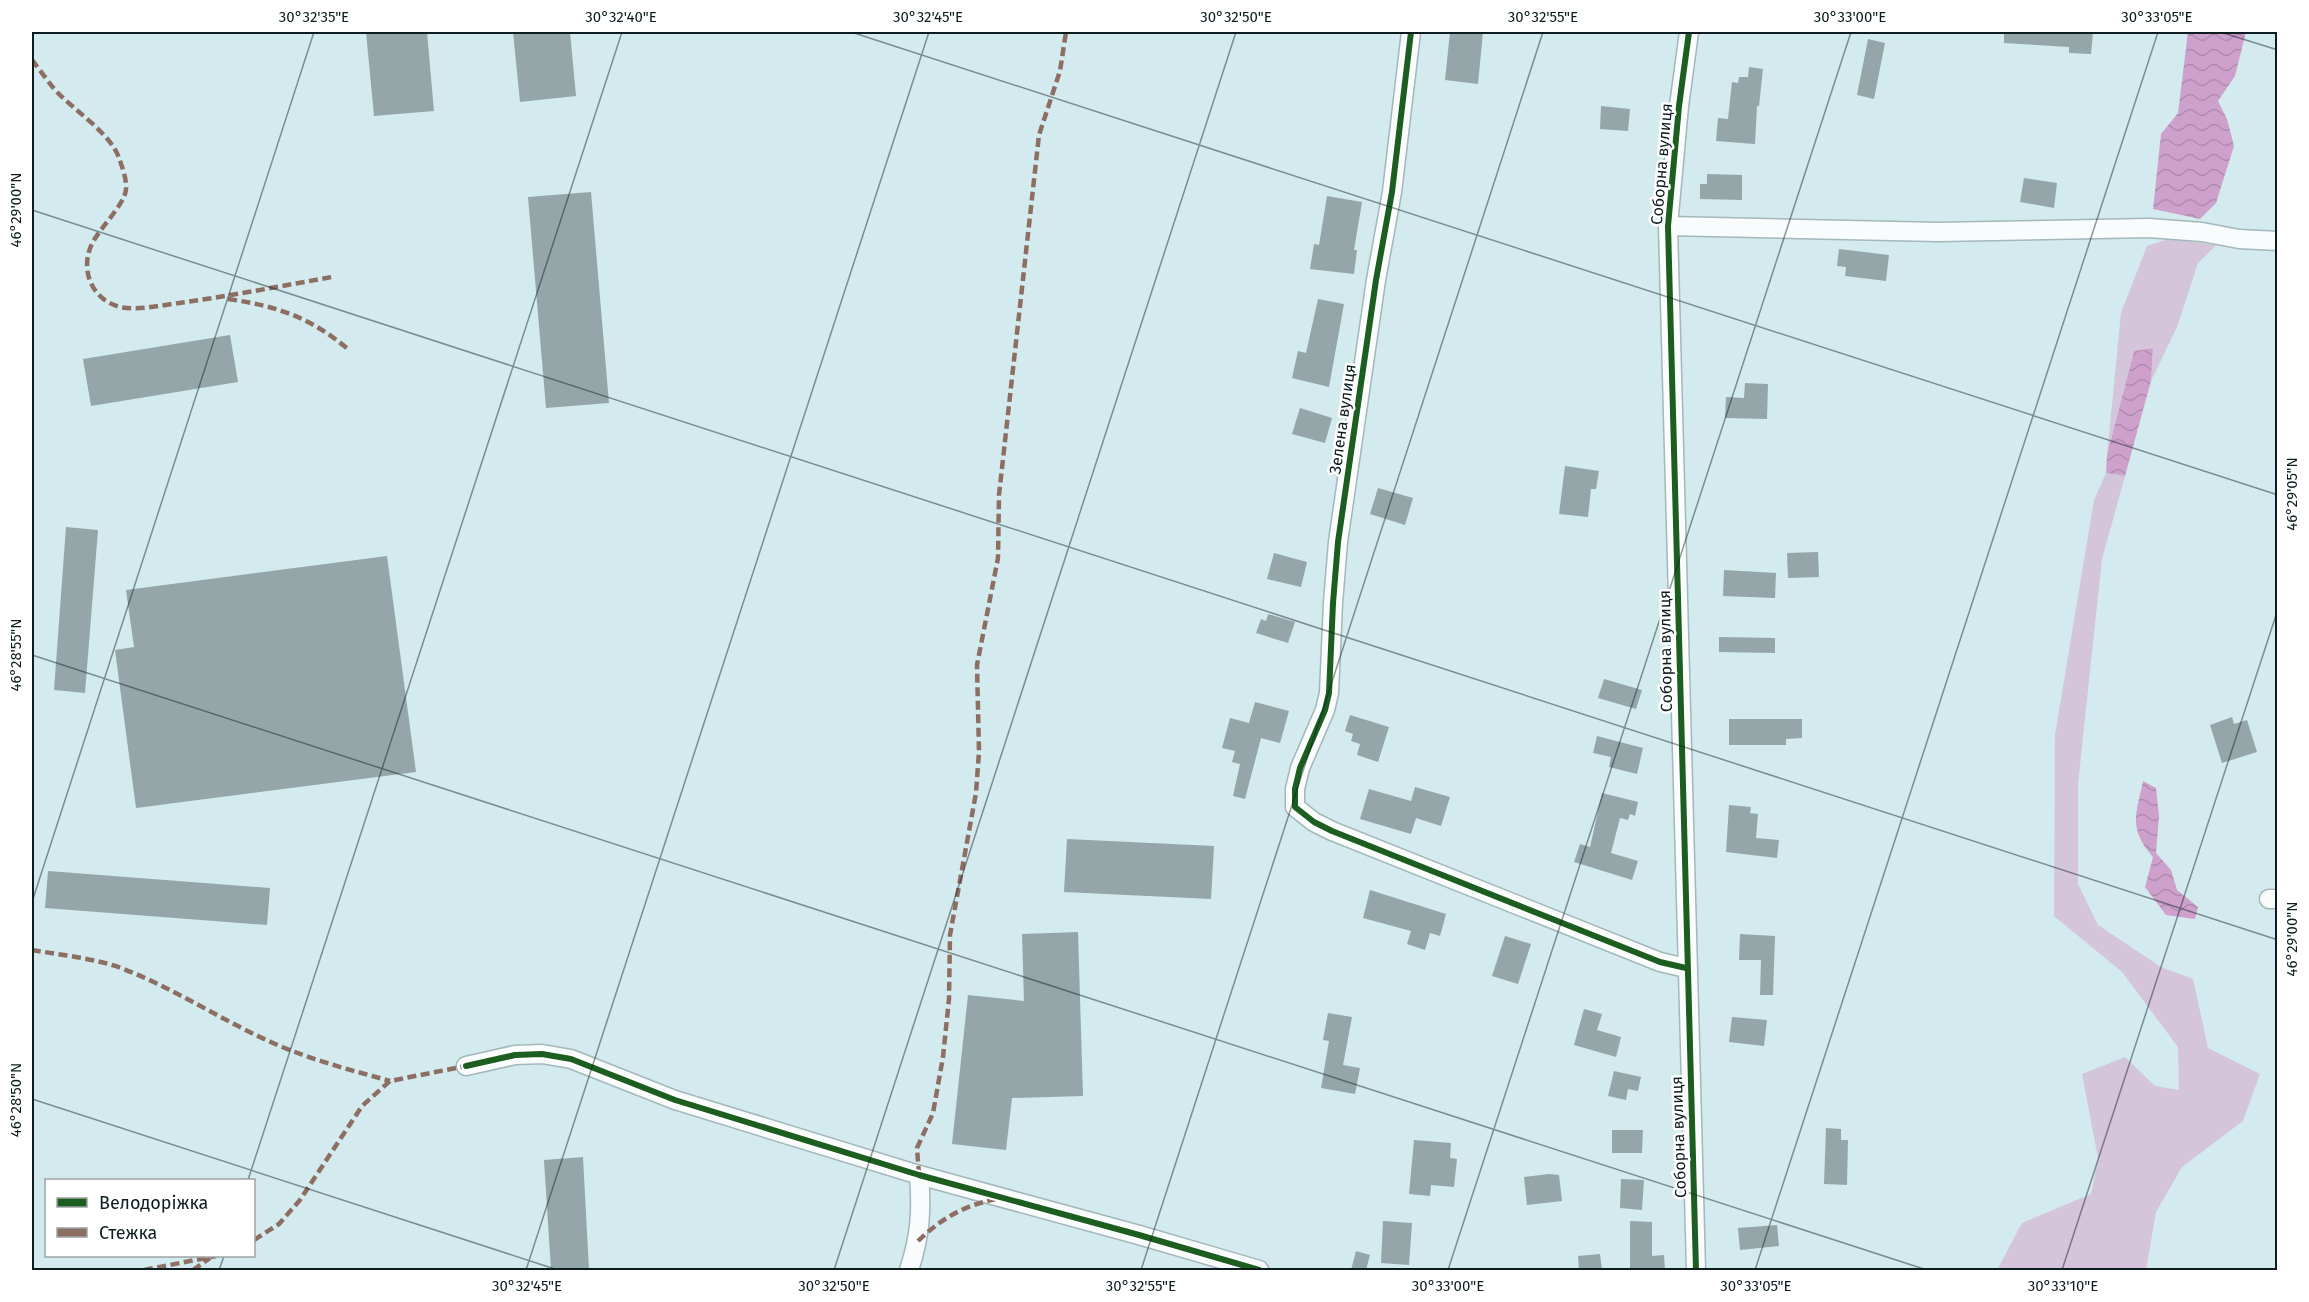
<svg xmlns="http://www.w3.org/2000/svg" width="2309" height="1302" font-family="'Fira Sans',sans-serif">
	<style>
		.green { fill: #d4c5db }
		.water { fill: url(#water-waves) }
		.building { fill: #95a6a9 }
		.lines { fill: none; stroke-linecap: round; stroke-linejoin: round }
		.minor-casing { stroke: #a5b7bb; stroke-width: 21 }
		.minor { stroke: #f8fcfc; stroke-width: 18 }
		.quiet { stroke: #8d6e63; stroke-width: 4.5; stroke-dasharray: 9 4.5; stroke-linecap: butt }
		.cycleway-casing { stroke: #fff; stroke-width: 10 }
		.cycleway { stroke: #1b5e20; stroke-width: 6 }
		.ticks { fill: none; stroke: #0c1c1f; stroke-width: 1.5; stroke-opacity: 0.45 }
		.labels { text-anchor: middle; stroke-width: 5; stroke-linejoin: round; paint-order: stroke }
		.street-label { font-size: 16px; fill: #0c1c1f; stroke: #fff }
		.neatline { fill: none; stroke: #0c1c1f; stroke-width: 2 }
		.ticks-label { font-size: 15px; text-anchor: middle; fill: #0c1c1f }
	</style>
	<defs>
		<pattern id="water-waves" width="16" height="10" patternUnits="userSpaceOnUse" patternTransform="scale(1.5)"><rect width="16" height="10" fill="#cea1cc"/><path d="M0 5q4-4 8 0t8 0" fill="none" stroke="#b08aaf"/></pattern>
	</defs>
	<rect width="100%" height="100%" fill="#d3eaee"/>
	<!-- green -->
	<g class="green">
		<polygon points="2168,239 2216,245 2198,263 2177,327 2151,381 2153,348 2134,351 2107,455 2121,313 2147,246"/>
		<polygon points="2106,473 2125,476 2102,559 2078,784 2078,884 2098,925 2161,967 2193,979 2208,1048 2260,1074 2243,1121 2182,1167 2156,1212 2146,1270 1997,1270 2022,1223 2091,1194 2098,1158 2082,1074 2125,1057 2155,1086 2179,1090 2178,1047 2122,972 2054,916 2055,735 2094,500"/>
	</g>
	<!-- water -->
	<g class="water">
		<polygon points="2188,32 2246,32 2235,76 2218,101 2227,119 2234,146 2216,203 2200,219 2153,209 2161,134 2178,113"/>
		<polygon points="2153,348 2151,381 2125,476 2106,473 2107,455 2134,351"/>
		<path d="M2143,781L2156,788L2159,816L2156,853L2171,870L2177,890L2198,907L2195,919L2166,915L2145,887L2153,857C2128,828 2136,815 2143,781Z"/>
	</g>
	<!-- building -->
	<g class="building">
		<polygon points="366,32 427,32 434,111 374,116"/>
		<polygon points="513,32 570,32 576,96 520,102"/>
		<polygon points="1450,32 1483,32 1478,84 1445,80"/>
		<polygon points="2004,32 2093,32 2091,54 2069,53 2069,47 2004,43"/>
		<polygon points="1868,39 1885,43 1874,99 1857,95"/>
		<polygon points="1749,67 1763,69 1759,106 1757,106 1755,144 1716,141 1718,118 1728,119 1732,82 1738,83 1739,77 1748,77"/>
		<polygon points="1601,106 1630,109 1628,131 1600,129"/>
		<polygon points="1707,174 1742,175 1742,200 1700,199 1700,184 1707,184"/>
		<polygon points="2024,178 2057,183 2054,208 2020,202"/>
		<polygon points="591,192 609,403 546,408 528,197"/>
		<polygon points="1327,196 1362,202 1354,250 1357,250 1354,274 1310,269 1314,244 1319,245"/>
		<polygon points="1839,249 1889,255 1886,281 1845,276 1846,267 1837,266"/>
		<polygon points="1318,299 1344,304 1329,387 1292,378 1298,351 1306,353"/>
		<polygon points="230,335 238,382 91,406 83,359"/>
		<polygon points="1745,383 1768,384 1767,419 1725,418 1726,397 1744,398"/>
		<polygon points="1300,408 1332,418 1325,443 1292,434"/>
		<polygon points="1565,466 1599,471 1596,489 1591,489 1588,517 1559,514"/>
		<polygon points="1378,488 1413,498 1405,525 1370,514"/>
		<polygon points="66,527 98,530 85,693 54,690"/>
		<polygon points="1818,552 1819,577 1788,578 1787,553"/>
		<polygon points="1274,553 1307,562 1301,587 1267,579"/>
		<polygon points="387,556 416,772 136,808 115,650 134,647 126,590"/>
		<polygon points="1724,570 1776,573 1775,598 1723,596"/>
		<polygon points="1268,614 1295,622 1288,643 1256,633 1261,619 1266,621"/>
		<polygon points="1719,637 1775,638 1775,653 1719,652"/>
		<polygon points="1604,679 1642,690 1636,709 1598,698"/>
		<polygon points="1255,702 1289,711 1280,743 1261,738 1245,799 1233,796 1240,764 1232,762 1235,751 1222,748 1230,718 1249,723"/>
		<polygon points="1350,715 1389,727 1378,762 1357,755 1360,744 1351,741 1353,734 1345,731"/>
		<polygon points="2232,717 2234,724 2247,720 2257,752 2222,763 2210,725"/>
		<polygon points="1729,719 1802,719 1802,738 1786,739 1786,745 1729,745"/>
		<polygon points="1597,736 1643,748 1637,774 1609,767 1611,757 1593,753"/>
		<polygon points="1415,787 1450,797 1441,826 1416,818 1411,834 1360,819 1369,789 1411,801"/>
		<polygon points="1602,793 1638,802 1635,816 1630,814 1628,820 1620,818 1611,853 1638,861 1632,880 1574,862 1580,844 1590,847"/>
		<polygon points="1729,805 1751,807 1750,813 1758,814 1756,838 1779,840 1777,858 1726,852"/>
		<polygon points="1067,839 1214,846 1211,899 1064,892"/>
		<polygon points="48,871 270,888 267,925 45,908"/>
		<polygon points="1370,890 1446,914 1440,936 1430,933 1425,950 1407,944 1411,931 1363,918"/>
		<polygon points="1078,932 1083,1096 1012,1098 1006,1150 952,1144 968,995 1024,1001 1022,934"/>
		<polygon points="1740,934 1775,936 1773,995 1760,995 1761,960 1739,960"/>
		<polygon points="1505,936 1531,944 1518,984 1492,976"/>
		<polygon points="1584,1009 1602,1014 1597,1030 1621,1037 1616,1057 1574,1045"/>
		<polygon points="1328,1013 1352,1017 1343,1065 1360,1068 1355,1094 1321,1088 1329,1041 1323,1040"/>
		<polygon points="1732,1017 1767,1020 1764,1046 1729,1042"/>
		<polygon points="1614,1071 1641,1077 1638,1091 1628,1089 1626,1100 1608,1096"/>
		<polygon points="1826,1128 1841,1129 1841,1140 1848,1140 1847,1185 1824,1184"/>
		<polygon points="1612,1130 1643,1130 1642,1153 1612,1153"/>
		<polygon points="1414,1140 1451,1143 1450,1158 1457,1159 1454,1187 1431,1185 1430,1196 1409,1194"/>
		<polygon points="583,1157 589,1270 551,1270 544,1160"/>
		<polygon points="1549,1174 1559,1175 1562,1201 1527,1205 1524,1177"/>
		<polygon points="1621,1179 1644,1180 1642,1210 1620,1208"/>
		<polygon points="1383,1221 1412,1223 1409,1265 1381,1263"/>
		<polygon points="1630,1221 1652,1222 1652,1256 1664,1255 1665,1270 1630,1270"/>
		<polygon points="1777,1225 1779,1246 1740,1250 1738,1228"/>
		<polygon points="1356,1251 1370,1255 1366,1270 1351,1270"/>
		<polygon points="1600,1254 1602,1270 1579,1270 1578,1256"/>
	</g>
	<g class="lines">
		<defs>
			<g id="minor">
				<polyline points="1411,32 1392,192 1376,280 1338,542 1333,603 1329,693 1325,710 1300,768 1295,789 1295,807 1314,822 1332,831 1660,962 1686,968"/>
				<polyline points="1689,32 1679,106 1668,226 1696,1270"/>
				<polyline points="1668,226 1938,232 2149,228 2202,232 2239,239 2278,241"/>
				<polyline points="2269,899 2278,899"/>
				<polyline points="466,1066 515,1055 542,1054 571,1059 675,1100 919,1175 1139,1235 1259,1270"/>
				<path d="M909,1270C920,1237 922,1211 919,1175"/>
			</g>
		</defs>
		<!-- minor casing -->
		<use href="#minor" class="minor-casing"/>
		<!-- minor -->
		<use href="#minor" class="minor"/>
		<!-- quiet -->
		<g class="quiet">
			<path d="M32,60C40,70 48,82 57,92C74,110 111,134 119,158C122,166 127,180 126,189C125,205 98,229 91,246C80,272 93,300 120,307C139,311 161,305 179,303C230,296 281,286 332,277"/>
			<path d="M228,299C277,306 310,317 349,350"/>
			<path d="M32,950C61,955 93,958 121,968C174,988 221,1020 273,1043C311,1060 351,1070 390,1081"/>
			<polyline points="919,1175 917,1148 933,1113 943,1057 949,999 950,935 976,793 979,752 977,665 998,558 999,495 1039,135 1060,71 1066,32"/>
			<polyline points="254,1240 279,1224 300,1200 362,1106 390,1081 466,1066"/>
			<path d="M918,1241C942,1218 963,1206 996,1199"/>
			<polyline points="144,1270 216,1256"/>
			<polyline points="193,1270 210,1258"/>
		</g>
		<defs>
			<g id="cycleway">
				<polyline points="1411,32 1392,192 1376,280 1338,542 1333,603 1329,693 1325,710 1300,768 1295,789 1295,807 1314,822 1332,831 1660,962 1686,968"/>
				<polyline points="1689,32 1679,106 1668,226 1696,1270"/>
				<polyline points="466,1066 515,1055 542,1054 571,1059 675,1100 919,1175 1139,1235 1259,1270"/>
			</g>
		</defs>
		<!-- cycleway casing -->
		<use href="#cycleway" class="cycleway-casing"/>
		<!-- cycleway -->
		<use href="#cycleway" class="cycleway"/>
	</g>
	<!-- ticks -->
	<path class="ticks" d="M851,32L2278,495M2220,32L2278,50M32,210L2278,940M32,655L1927,1270M32,902L314,32M32,1099L558,1270M248,1180L622,32M219,1270L224,1256M526,1270L929,32M834,1270L1236,32M1141,1270L1543,32M1448,1270L1851,32M1755,1270L2158,32M2062,1270L2278,609"/>
	<g class="labels">
		<!-- street labels -->
		<g class="street-label">
			<text transform="translate(1661 164) rotate(-85)" y="6">Соборна вулиця</text>
			<text transform="translate(1342 419) rotate(-82)" y="6">Зелена вулиця</text>
			<text transform="translate(1665 651) rotate(-91)" y="6">Соборна вулиця</text>
			<text transform="translate(1678 1137) rotate(-92)" y="6">Соборна вулиця</text>
		</g>
	</g>
	<!-- border -->
	<rect width="2309" height="1302" fill="none" stroke="#ffffff" stroke-width="66"/>
	<!-- legend -->
	<rect x="45" y="1179" width="210" height="78" fill="#ffffff" stroke="#9ea4a5" stroke-width="1.5"/>
	<rect x="57" y="1198" width="30" height="9" fill="#1b5e20" stroke="#9ea4a5" stroke-width="1.5"/>
	<text x="99" y="1209" font-size="18" fill="#0c1c1f">Велодоріжка</text>
	<rect x="57" y="1228" width="30" height="9" fill="#8d6e63" stroke="#9ea4a5" stroke-width="1.5"/>
	<text x="99" y="1239" font-size="18" fill="#0c1c1f">Стежка</text>
	<rect x="33" y="33" width="2243" height="1236" class="neatline"/>
	<g class="ticks-label">
		<text x="314" y="22">30°32'35"E</text>
		<text x="621" y="22">30°32'40"E</text>
		<text x="928" y="22">30°32'45"E</text>
		<text x="1236" y="22">30°32'50"E</text>
		<text x="1543" y="22">30°32'55"E</text>
		<text x="1850" y="22">30°33'00"E</text>
		<text x="2157" y="22">30°33'05"E</text>
		<text transform="translate(16 210) rotate(-90)" y="5">46°29'00"N</text>
		<text transform="translate(2292 494) rotate(-90)" y="5">46°29'05"N</text>
		<text transform="translate(16 655) rotate(-90)" y="5">46°28'55"N</text>
		<text transform="translate(2292 939) rotate(-90)" y="5">46°29'00"N</text>
		<text transform="translate(16 1100) rotate(-90)" y="5">46°28'50"N</text>
		<text x="527" y="1291">30°32'45"E</text>
		<text x="834" y="1291">30°32'50"E</text>
		<text x="1141" y="1291">30°32'55"E</text>
		<text x="1448" y="1291">30°33'00"E</text>
		<text x="1756" y="1291">30°33'05"E</text>
		<text x="2063" y="1291">30°33'10"E</text>
	</g>
</svg>
